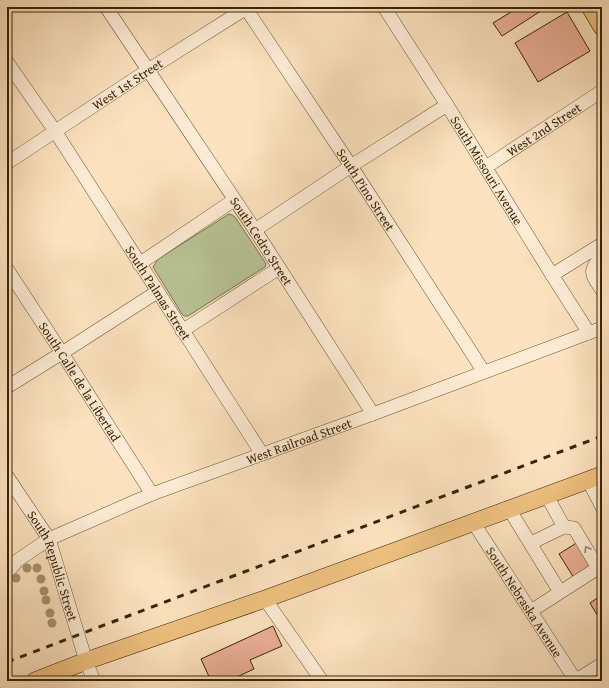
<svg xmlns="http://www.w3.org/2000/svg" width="609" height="688" font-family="'Gentium Book Plus',serif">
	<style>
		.green { fill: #b8c496; stroke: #79744e }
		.building { fill: #ecb098; stroke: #3a2305 }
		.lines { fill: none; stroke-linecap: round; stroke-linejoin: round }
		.minor-casing { stroke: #6a5333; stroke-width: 14 }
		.major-casing { stroke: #3a2305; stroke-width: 18 }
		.minor { stroke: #fdecd5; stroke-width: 13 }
		.major { stroke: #eec17f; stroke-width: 17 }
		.rail { stroke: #3a2305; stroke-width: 3; stroke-dasharray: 7 7; stroke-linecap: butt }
		.tree { fill: #a69370 }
		.oneway { stroke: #9c886d }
		.labels { text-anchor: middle; stroke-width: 3; stroke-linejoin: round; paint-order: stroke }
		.street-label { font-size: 13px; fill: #3a2305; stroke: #fdecd5 }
	</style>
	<rect width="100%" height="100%" fill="#fce2be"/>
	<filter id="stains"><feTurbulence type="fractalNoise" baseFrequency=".005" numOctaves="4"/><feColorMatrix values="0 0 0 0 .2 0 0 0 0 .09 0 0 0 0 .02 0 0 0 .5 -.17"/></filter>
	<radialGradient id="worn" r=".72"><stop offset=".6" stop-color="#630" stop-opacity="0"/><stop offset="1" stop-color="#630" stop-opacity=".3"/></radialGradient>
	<!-- green -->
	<polygon class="green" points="229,214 232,215 235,217 265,262 266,264 265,267 188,316 184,316 182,314 153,267 158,259"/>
	<!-- building -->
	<g class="building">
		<polygon points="512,7 547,7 502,36 493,23 514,10"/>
		<polygon points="567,12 590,51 538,82 515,43"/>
		<polygon points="578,542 593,566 574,578 559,554"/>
		<polygon points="602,595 602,623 590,603"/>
		<polygon points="273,626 282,646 250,660 254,669 228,681 211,681 201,659"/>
	</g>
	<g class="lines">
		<defs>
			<g id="minor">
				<path id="s1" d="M106,7L255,230L373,414"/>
				<path id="s2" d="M245,7L351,166L484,372"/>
				<path id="s3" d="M384,7L447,105L552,275L589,333"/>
				<path id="s4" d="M7,62L55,131L262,454"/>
				<path id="s5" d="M7,163L148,70L248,7"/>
				<path id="s6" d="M486,167L602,91"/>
				<polyline points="255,230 351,166 447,105"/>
				<path d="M602,256C587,271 592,275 602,290"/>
				<polyline points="139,264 234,200"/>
				<path id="s7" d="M7,269L62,353L152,494"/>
				<polyline points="552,275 602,244"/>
				<polyline points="182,331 279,268"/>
				<polyline points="7,387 62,353 157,292"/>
				<path id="s8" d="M7,476L49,539L86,661L94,681"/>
				<polyline points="588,480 602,507"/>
				<polyline points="509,509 560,592"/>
				<path id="s9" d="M473,522L576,681"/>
				<polyline points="531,543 564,527 547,496"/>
				<path id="s10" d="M7,573L18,560L49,539L152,494L373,414L602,328"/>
				<polyline points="265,599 322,681"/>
				<polyline points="531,611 598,568 574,528 564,527"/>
				<polyline points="575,681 602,664"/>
			</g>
			<g id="major">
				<polyline points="590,7 602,27"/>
				<polyline points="35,681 86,661 265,599 602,475"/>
			</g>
		</defs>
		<!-- minor casing -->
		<use href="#minor" class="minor-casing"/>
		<!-- major casing -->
		<use href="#major" class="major-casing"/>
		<!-- minor -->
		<use href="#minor" class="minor"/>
		<!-- major -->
		<use href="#major" class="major"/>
		<!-- rail -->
		<polyline class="rail" points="7,662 602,436"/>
	</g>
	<!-- trees -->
	<g class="tree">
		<circle cx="27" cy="568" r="4.5"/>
		<circle cx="37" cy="568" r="4.5"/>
		<circle cx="16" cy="578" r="4.5"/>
		<circle cx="41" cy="579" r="4.5"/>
		<circle cx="44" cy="591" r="4.5"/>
		<circle cx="46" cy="600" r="4.5"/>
		<circle cx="50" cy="613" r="4.5"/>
		<circle cx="52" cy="623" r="4.5"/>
	</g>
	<!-- one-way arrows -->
	<defs><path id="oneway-chevron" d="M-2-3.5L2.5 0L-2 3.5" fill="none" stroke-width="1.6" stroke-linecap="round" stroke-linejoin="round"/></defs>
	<use class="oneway" href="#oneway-chevron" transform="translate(587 549) rotate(-121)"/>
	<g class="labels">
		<!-- street labels -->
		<g class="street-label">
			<text dy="5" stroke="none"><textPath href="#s5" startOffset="144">West 1st Street</textPath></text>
			<text dy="5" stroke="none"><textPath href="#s6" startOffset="69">West 2nd Street</textPath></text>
			<text dy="5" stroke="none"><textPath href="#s3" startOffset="193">South Missouri Avenue</textPath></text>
			<text dy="5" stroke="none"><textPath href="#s2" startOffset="219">South Pino Street</textPath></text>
			<text dy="5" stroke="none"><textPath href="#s1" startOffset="281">South Cedro Street</textPath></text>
			<text dy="5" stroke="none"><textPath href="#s4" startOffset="276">South Palmas Street</textPath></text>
			<text dy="5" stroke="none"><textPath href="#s7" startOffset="134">South Calle de la Libertad</textPath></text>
			<text dy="5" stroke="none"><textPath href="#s10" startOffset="323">West Railroad Street</textPath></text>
			<text dy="5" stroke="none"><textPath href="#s8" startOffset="102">South Republic Street</textPath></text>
			<text dy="5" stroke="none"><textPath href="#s9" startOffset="95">South Nebraska Avenue</textPath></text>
		</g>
	</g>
	<!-- margin -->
	<rect width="609" height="688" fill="none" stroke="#fce2be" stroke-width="24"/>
	<rect x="8" y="8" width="593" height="672" fill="none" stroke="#3a2305" stroke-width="2"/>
	<rect x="12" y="12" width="585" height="664" fill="none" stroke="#3a2305"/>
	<rect width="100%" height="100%" filter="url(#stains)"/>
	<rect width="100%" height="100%" fill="url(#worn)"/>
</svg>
